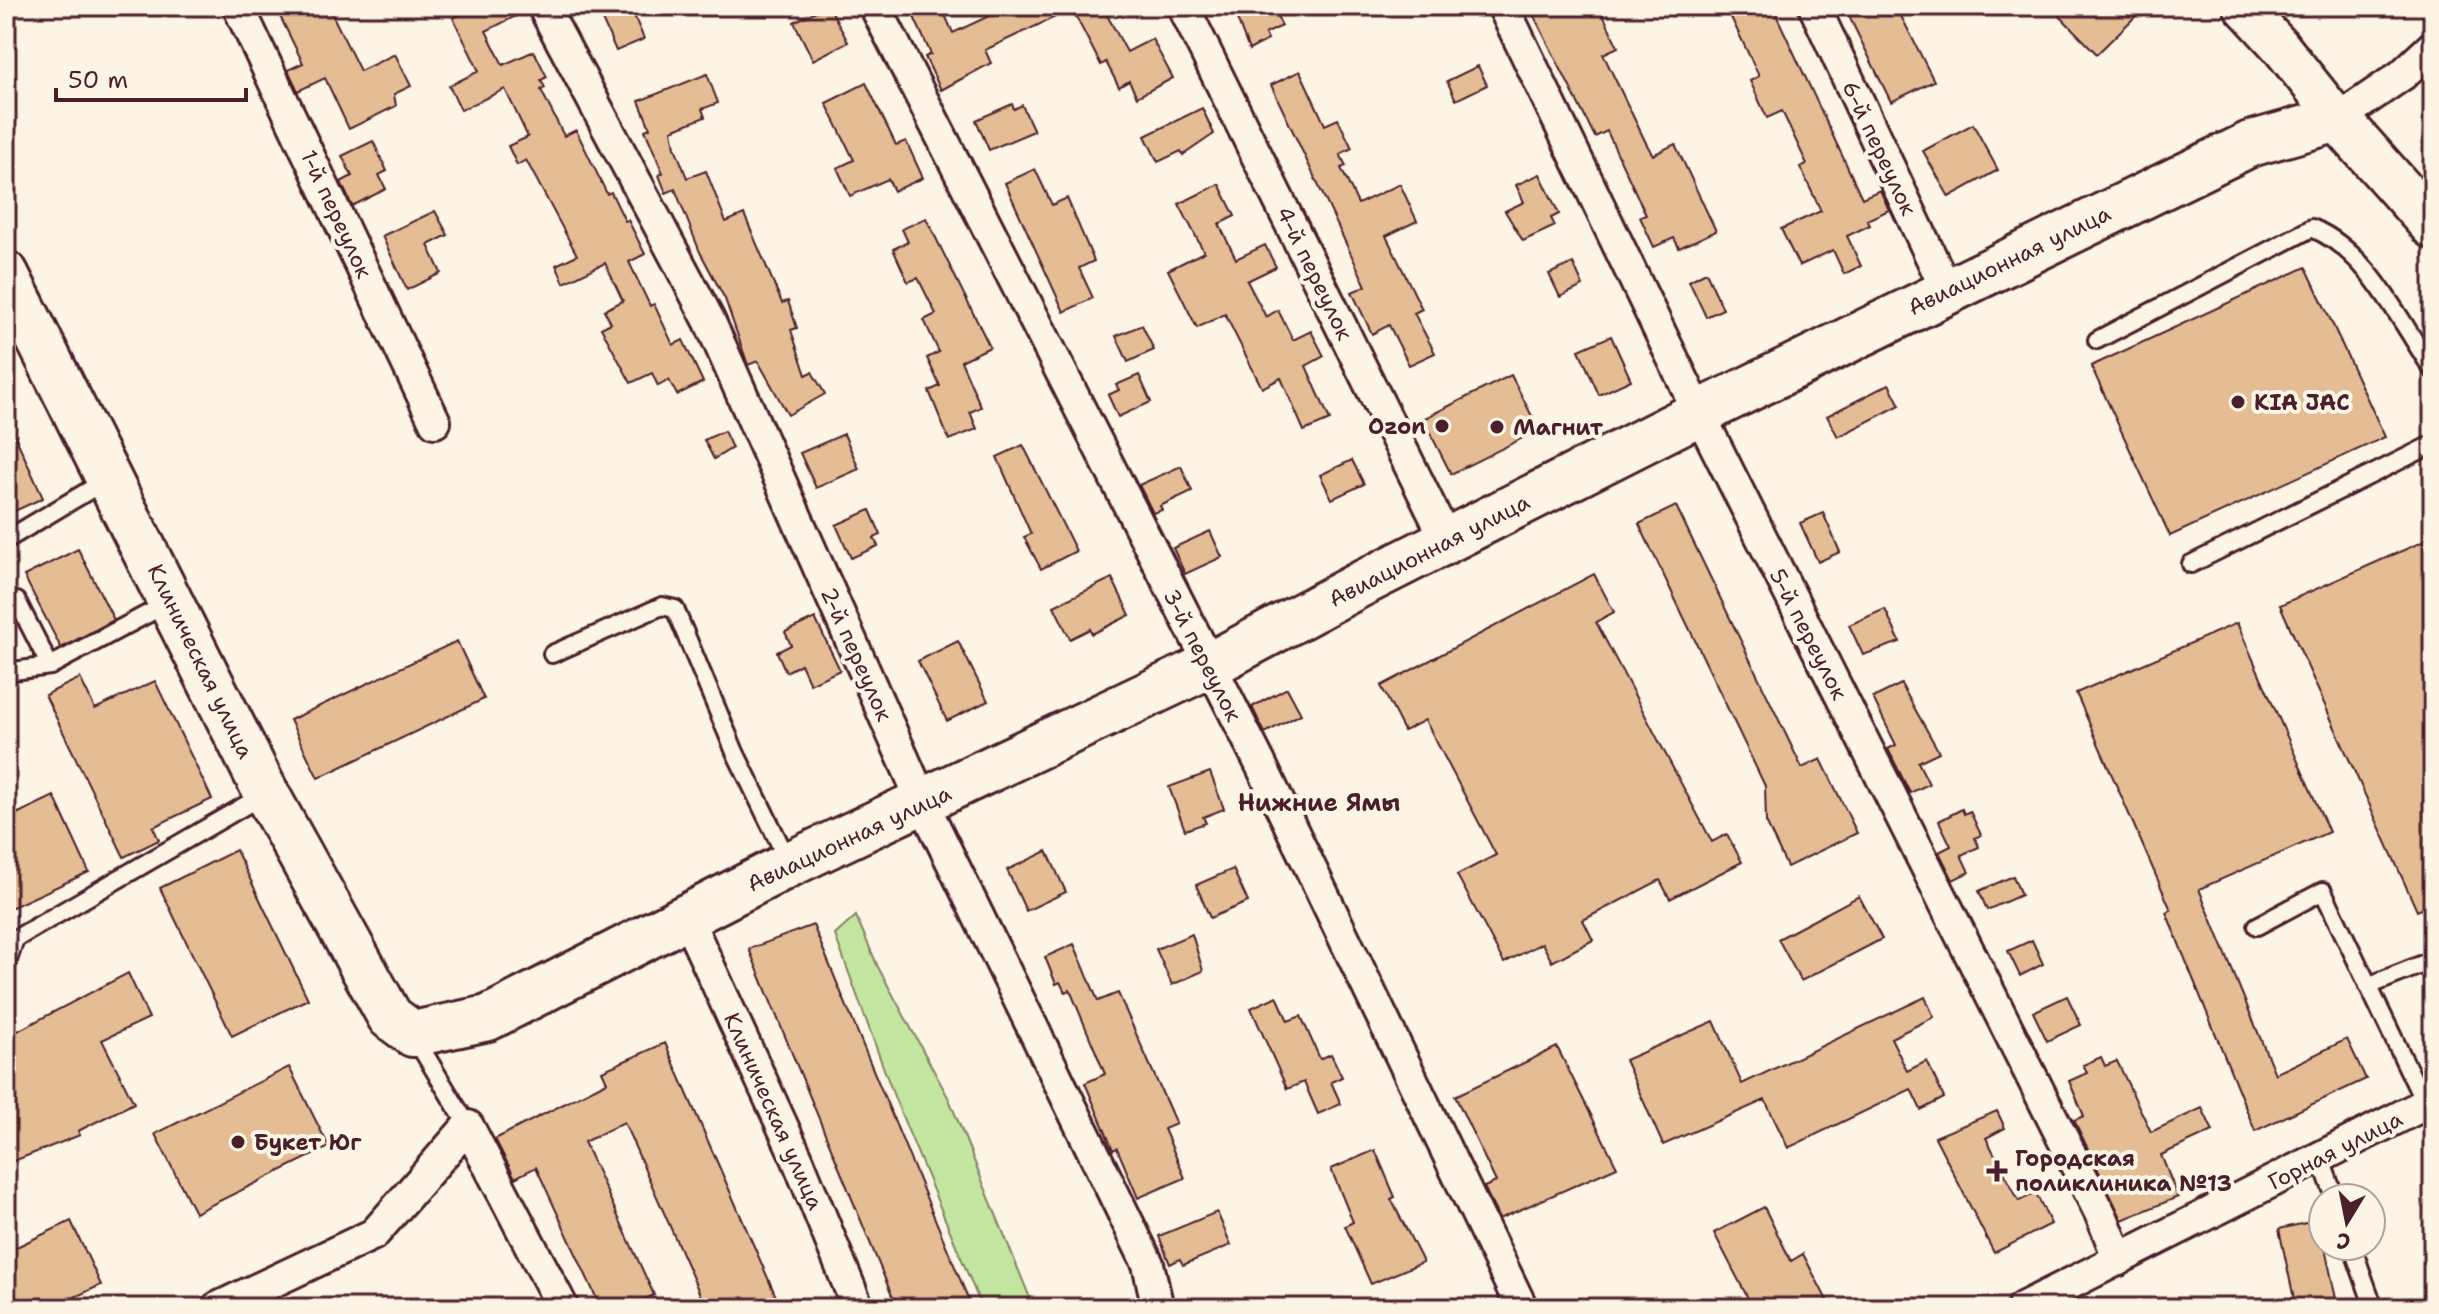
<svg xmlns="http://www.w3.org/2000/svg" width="2439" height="1314" font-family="'Shantell Sans',sans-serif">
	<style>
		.green { fill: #c3e6a0; stroke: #868266; stroke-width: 2 }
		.building { fill: #e5bd95; stroke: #4a1f2b; stroke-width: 2 }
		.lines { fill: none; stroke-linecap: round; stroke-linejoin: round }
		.service-casing { stroke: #4a1f2b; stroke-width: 22 }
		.minor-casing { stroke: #4a1f2b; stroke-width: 36 }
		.tertiary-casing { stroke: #4a1f2b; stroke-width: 44 }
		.secondary-casing { stroke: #4a1f2b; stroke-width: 50 }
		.service { stroke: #fcf5e5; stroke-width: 16 }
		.minor { stroke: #fcf5e5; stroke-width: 30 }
		.tertiary { stroke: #fcf5e5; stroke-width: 38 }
		.secondary { stroke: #fcf5e5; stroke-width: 44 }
		.poi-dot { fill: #4a1f2b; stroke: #fcf5e5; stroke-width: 3 }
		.labels { text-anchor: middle; stroke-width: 8; stroke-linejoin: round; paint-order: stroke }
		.street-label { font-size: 22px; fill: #4a1f2b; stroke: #fcf5e5 }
		.poi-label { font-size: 22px; font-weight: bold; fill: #4a1f2b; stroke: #fcf5e5; text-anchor: start }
		.neighbourhood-label { font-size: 24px; font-weight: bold; fill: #4a1f2b; stroke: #fcf5e5 }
	</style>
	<rect width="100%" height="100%" fill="#fcf5e5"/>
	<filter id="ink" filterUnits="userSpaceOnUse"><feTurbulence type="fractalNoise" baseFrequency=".0125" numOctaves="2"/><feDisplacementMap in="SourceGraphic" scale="16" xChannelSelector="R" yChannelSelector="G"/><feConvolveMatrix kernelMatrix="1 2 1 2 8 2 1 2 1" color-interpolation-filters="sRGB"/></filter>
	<g filter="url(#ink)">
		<!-- green -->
		<polygon class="green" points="856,916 878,967 949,1099 1034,1308 982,1308 895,1099 835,935"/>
		<!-- building -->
		<g class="building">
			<polygon points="275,6 328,6 360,71 395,54 411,86 394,94 396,106 349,129 325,78 298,91 288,70 303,63"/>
			<polygon points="478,6 525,6 526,11 486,31 503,65 534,51 547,77 541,80 545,88 541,90 564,136 576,130 607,194 611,192 625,221 628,220 645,254 629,262 650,306 654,304 673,345 683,340 703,382 677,395 669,380 658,386 652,373 631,383 601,328 611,323 604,310 623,301 605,263 564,283 556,265 577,255 526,160 517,165 508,146 528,137 505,89 461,110 449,86 479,71 453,18"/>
			<polygon points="596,6 630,6 644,39 616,51"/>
			<polygon points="826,6 829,6 848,42 813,60 794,22"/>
			<polygon points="909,6 941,6 953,33 1010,6 1102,6 1127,52 1152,39 1173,78 1137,97 1129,81 1119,87 1106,62 1101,65 1072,9 985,50 991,63 941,90 925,57 931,54"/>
			<polygon points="1232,6 1272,6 1282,26 1265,34 1268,40 1249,50"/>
			<polygon points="1529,6 1599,6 1618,47 1603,54 1647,145 1653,155 1675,144 1716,231 1679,248 1674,238 1654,247 1640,217 1646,215 1607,131 1595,137"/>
			<polygon points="1744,6 1772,6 1862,198 1880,190 1889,210 1867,220 1870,225 1847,236 1861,266 1844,274 1833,250 1799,266 1781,229 1821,211 1800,167 1807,164 1782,111 1767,118 1750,81 1759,76 1729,13"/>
			<polygon points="1844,6 1896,6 1934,81 1891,102"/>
			<polygon points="2050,6 2146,6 2097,54"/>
			<polygon points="1478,66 1487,85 1456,100 1447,81"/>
			<polygon points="1300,71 1325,125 1338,119 1352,148 1340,154 1346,166 1341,168 1358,204 1400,184 1417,221 1386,236 1422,309 1414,313 1435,353 1409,365 1389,325 1372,334 1352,292 1366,286 1271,85"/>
			<polygon points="707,74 718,103 702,109 705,117 672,130 675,147 687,178 706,171 726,222 744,214 782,303 788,301 797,328 791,330 806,375 812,372 825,394 788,415 758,361 748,365 725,299 700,252 675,189 666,193 659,175 663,173 645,130 650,128 639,101"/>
			<polygon points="866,83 896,145 906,141 923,178 894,191 888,179 850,196 837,168 854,160 826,103"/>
			<polygon points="1012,104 1014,109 1022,105 1034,131 989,150 976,120"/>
			<polygon points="1202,108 1214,134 1183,155 1181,151 1158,162 1145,136"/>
			<polygon points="1973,124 1998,170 1949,197 1923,151"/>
			<polygon points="373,141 387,171 379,175 386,189 352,206 341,182 352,176 342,156"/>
			<polygon points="1035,169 1052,205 1067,198 1094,261 1079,268 1093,298 1064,312 1005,183"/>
			<polygon points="1540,174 1559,214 1551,218 1555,226 1523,241 1505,211 1524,202 1516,185"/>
			<polygon points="1219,184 1235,216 1219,224 1236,259 1265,245 1276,267 1247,281 1266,317 1278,310 1293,340 1311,331 1324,356 1306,366 1330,420 1304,431 1281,378 1262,388 1225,314 1197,328 1168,270 1204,252 1179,204"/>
			<polygon points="435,211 448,235 428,245 441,273 407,290 382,236"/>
			<polygon points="926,218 990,347 961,361 981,407 970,412 977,429 949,440 929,391 940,386 927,358 939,352 924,320 936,314 918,278 908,282 893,249 908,242 902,229"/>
			<polygon points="1573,263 1583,286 1560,297 1549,274"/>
			<polygon points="2306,267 2385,437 2170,536 2091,366"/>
			<polygon points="1706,272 1723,309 1706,317 1689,281"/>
			<polygon points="1142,325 1154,350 1128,362 1116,336"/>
			<polygon points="1611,336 1631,380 1599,395 1579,350"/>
			<polygon points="1139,375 1151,402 1118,417 1108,395 1119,390 1116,385"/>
			<polygon points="1511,375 1539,430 1451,474 1423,419"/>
			<polygon points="1889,384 1900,405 1838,437 1827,416"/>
			<polygon points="6,416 43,498 6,515"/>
			<polygon points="724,431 732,448 714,459 704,440"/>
			<polygon points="844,434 859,469 816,488 800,453"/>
			<polygon points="1023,445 1076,551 1041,569 1024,537 1031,534 997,457"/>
			<polygon points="1352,460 1364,484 1332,499 1320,475"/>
			<polygon points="1181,466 1192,491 1160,506 1162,510 1153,513 1139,485"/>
			<polygon points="1676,506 1802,768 1821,759 1857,833 1787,867 1766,822 1765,786 1639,524"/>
			<polygon points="870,510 881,535 874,538 878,546 851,558 836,525"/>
			<polygon points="1823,513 1840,552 1818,562 1800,523"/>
			<polygon points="1210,531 1222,557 1185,574 1173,548"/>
			<polygon points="2433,537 2433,904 2417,911 2280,605"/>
			<polygon points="78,549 114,620 61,648 24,576"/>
			<polygon points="1594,574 1614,612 1596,622 1712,842 1727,834 1742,862 1670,899 1660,880 1583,920 1593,940 1552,962 1542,943 1504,963 1457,875 1496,855 1425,720 1404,731 1381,686"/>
			<polygon points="1112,578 1130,615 1092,634 1090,629 1070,639 1054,606"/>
			<polygon points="1885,609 1900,642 1863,655 1849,625"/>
			<polygon points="815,618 840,670 810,684 801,664 786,672 777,652 791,645 785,632"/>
			<polygon points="2237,623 2329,832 2199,889 2275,1074 2347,1039 2366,1079 2255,1131 2166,912 2171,910 2076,693"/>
			<polygon points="457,641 484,699 318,778 290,720"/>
			<polygon points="958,641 988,701 947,721 918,661"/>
			<polygon points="80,678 95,709 155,681 212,799 153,827 159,840 124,857 45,695"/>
			<polygon points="1901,684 1939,752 1918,762 1929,784 1910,793 1888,749 1896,745 1873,698"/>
			<polygon points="1287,688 1301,714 1265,733 1252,707"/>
			<polygon points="1210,772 1224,809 1203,817 1206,823 1185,830 1169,787"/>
			<polygon points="54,796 89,872 6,910 6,819"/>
			<polygon points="1962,809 1964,814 1970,811 1981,835 1975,838 1979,847 1961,855 1969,872 1953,880 1939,852 1951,846 1939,821"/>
			<polygon points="236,850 308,999 232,1036 160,888"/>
			<polygon points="1047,851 1066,892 1026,911 1007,870"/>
			<polygon points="1233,869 1248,902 1210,918 1196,885"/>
			<polygon points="2013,876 2021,895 1987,910 1979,891"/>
			<polygon points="1859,896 1882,939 1801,981 1778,939"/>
			<polygon points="813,925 972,1308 897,1308 749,949"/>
			<polygon points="1192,934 1203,971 1172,985 1156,949"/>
			<polygon points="2032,940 2043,964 2020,976 2008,951"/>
			<polygon points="1074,944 1098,1001 1118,993 1176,1124 1164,1129 1185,1178 1138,1198 1117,1148 1113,1150 1085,1083 1105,1074 1070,990 1065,992 1060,982 1056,984 1045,957"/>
			<polygon points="128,973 149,1018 102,1040 134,1103 78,1131 80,1135 6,1164 6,1037"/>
			<polygon points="1277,996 1288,1021 1301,1016 1320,1059 1331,1054 1342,1077 1331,1082 1341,1104 1318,1114 1304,1082 1287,1089 1251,1008"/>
			<polygon points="2067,996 2081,1025 2047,1041 2033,1012"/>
			<polygon points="1925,997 1934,1017 1891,1038 1907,1071 1927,1061 1944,1098 1921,1110 1911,1089 1788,1148 1765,1100 1663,1145 1625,1060 1714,1021 1742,1084"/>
			<polygon points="665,1043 781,1308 706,1308 624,1122 584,1142 654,1295 626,1308 601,1308 536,1167 515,1178 495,1139 607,1082 602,1071"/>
			<polygon points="1557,1047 1617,1167 1499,1219 1484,1187 1496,1182 1455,1096"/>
			<polygon points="2101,1057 2105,1066 2117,1061 2151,1132 2202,1108 2213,1131 2161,1155 2178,1197 2122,1220 2074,1120 2084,1116 2069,1081 2087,1073 2083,1065"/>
			<polygon points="289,1067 329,1147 195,1213 155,1134"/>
			<polygon points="1997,1111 2005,1128 1986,1138 2019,1201 2036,1193 2051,1224 1994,1253 1935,1137"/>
			<polygon points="1375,1150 1395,1197 1391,1199 1423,1262 1371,1284 1345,1226 1353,1222 1331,1169"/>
			<polygon points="1764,1207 1791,1261 1803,1254 1831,1308 1753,1308 1714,1233"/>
			<polygon points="1217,1212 1231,1245 1183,1265 1180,1259 1170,1264 1159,1236"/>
			<polygon points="2319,1220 2338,1308 2296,1308 2279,1229"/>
			<polygon points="71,1221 101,1285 51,1308 6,1308 6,1252"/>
		</g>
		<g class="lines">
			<defs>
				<g id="service">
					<path d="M2097,340L2312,228C2369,252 2399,320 2433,370"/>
					<polyline points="6,540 108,479"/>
					<polyline points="2191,564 2433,444"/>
					<polyline points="6,608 17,601 50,666"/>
					<polyline points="552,654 662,606 675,609 735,752 789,863"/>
					<polyline points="6,672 50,666 170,602"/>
					<polyline points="2257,926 2323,891 2425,1104"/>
					<polyline points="6,966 15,939 265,794"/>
					<polyline points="2368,986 2433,960"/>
					<polyline points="415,1038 468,1126"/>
					<polyline points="2320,1157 2335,1198"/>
					<polyline points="2352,1246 2374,1308"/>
				</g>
				<g id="minor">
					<polyline points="238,6 435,422"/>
					<polyline points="543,6 709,320 923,803 1148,1264 1158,1308"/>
					<polyline points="875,6 1259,761 1522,1308"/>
					<polyline points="1183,6 1447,541"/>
					<polyline points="1503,6 1699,413 2102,1217 2119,1260"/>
					<polyline points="1814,6 1946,289"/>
					<polyline points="2338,119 2402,75 2433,46"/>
					<polyline points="686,916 797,1158 858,1308"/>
					<polyline points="217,1308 374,1234 468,1126 563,1308"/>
					<polyline points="2022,1308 2433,1100"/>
				</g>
				<polyline id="tertiary" points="2243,6 2280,46 2338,119"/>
				<polyline id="secondary" points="6,274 266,793 390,1017 413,1034 488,1018 790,864 1208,666 1359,585 1699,413 2250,144 2338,119 2433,226"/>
			</defs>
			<!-- service casing -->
			<use href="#service" class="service-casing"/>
			<!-- minor casing -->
			<use href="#minor" class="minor-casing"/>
			<!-- tertiary casing -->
			<use href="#tertiary" class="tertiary-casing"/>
			<!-- secondary casing -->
			<use href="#secondary" class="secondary-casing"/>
			<!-- service -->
			<use href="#service" class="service"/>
			<!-- minor -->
			<use href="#minor" class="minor"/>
			<!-- tertiary -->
			<use href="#tertiary" class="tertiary"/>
			<!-- secondary -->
			<use href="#secondary" class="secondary"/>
		</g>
	</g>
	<!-- markers -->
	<g class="poi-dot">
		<circle cx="2238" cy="402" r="8"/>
		<circle cx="1442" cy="426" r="8"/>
		<circle cx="1497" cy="427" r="8"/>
		<circle cx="238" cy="1142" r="8"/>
		<path d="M1993 1159h8v8h8v8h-8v8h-8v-8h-8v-8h8z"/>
	</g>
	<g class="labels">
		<!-- street labels -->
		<g class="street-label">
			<text transform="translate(1880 148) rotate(65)" y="8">6-й переулок</text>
			<text transform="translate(337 214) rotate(65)" y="8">1-й переулок</text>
			<text transform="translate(2009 260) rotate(-26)" y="8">Авиационная улица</text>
			<text transform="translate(1315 273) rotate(64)" y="8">4-й переулок</text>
			<text transform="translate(1429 550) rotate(-27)" y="8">Авиационная улица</text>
			<text transform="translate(1809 634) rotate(63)" y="8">5-й переулок</text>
			<text transform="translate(857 654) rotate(66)" y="8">2-й переулок</text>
			<text transform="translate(1203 655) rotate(63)" y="8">3-й переулок</text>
			<text transform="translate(201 661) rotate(64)" y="8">Клиническая улица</text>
			<text transform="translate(849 838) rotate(-25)" y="8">Авиационная улица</text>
			<text transform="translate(774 1111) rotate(66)" y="8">Клиническая улица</text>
			<text transform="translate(2335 1150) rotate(-27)" y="8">Горная улица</text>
		</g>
		<!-- poi labels -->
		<g class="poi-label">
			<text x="2254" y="410">KIA JAC</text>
			<text x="1426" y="434" text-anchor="end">Ozon</text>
			<text x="1513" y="435">Магнит</text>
			<text x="254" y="1150">Букет Юг</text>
			<text x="2015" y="1166">Городская<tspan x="2015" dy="25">поликлиника №13</tspan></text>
		</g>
		<!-- neighbourhood labels -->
		<g class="neighbourhood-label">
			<text x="1319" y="811">Нижние Ямы</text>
		</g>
	</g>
	<!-- margin -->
	<rect width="2439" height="1314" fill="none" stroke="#fcf5e5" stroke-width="32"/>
	<rect x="16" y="16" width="2407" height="1282" fill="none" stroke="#4a1f2b" stroke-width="3" filter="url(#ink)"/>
	<!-- north arrow -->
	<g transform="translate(2347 1222) rotate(190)"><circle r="38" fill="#fcf5e5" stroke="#b59f9b" stroke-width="2"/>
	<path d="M0-6L14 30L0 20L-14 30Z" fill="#4a1f2b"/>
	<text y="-12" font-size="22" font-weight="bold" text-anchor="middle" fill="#4a1f2b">С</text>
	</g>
	<!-- scale -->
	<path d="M56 88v12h190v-12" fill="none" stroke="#4a1f2b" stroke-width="4"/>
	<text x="68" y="88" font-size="24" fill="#4a1f2b" stroke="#fcf5e5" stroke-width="6" paint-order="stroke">50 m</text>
</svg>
